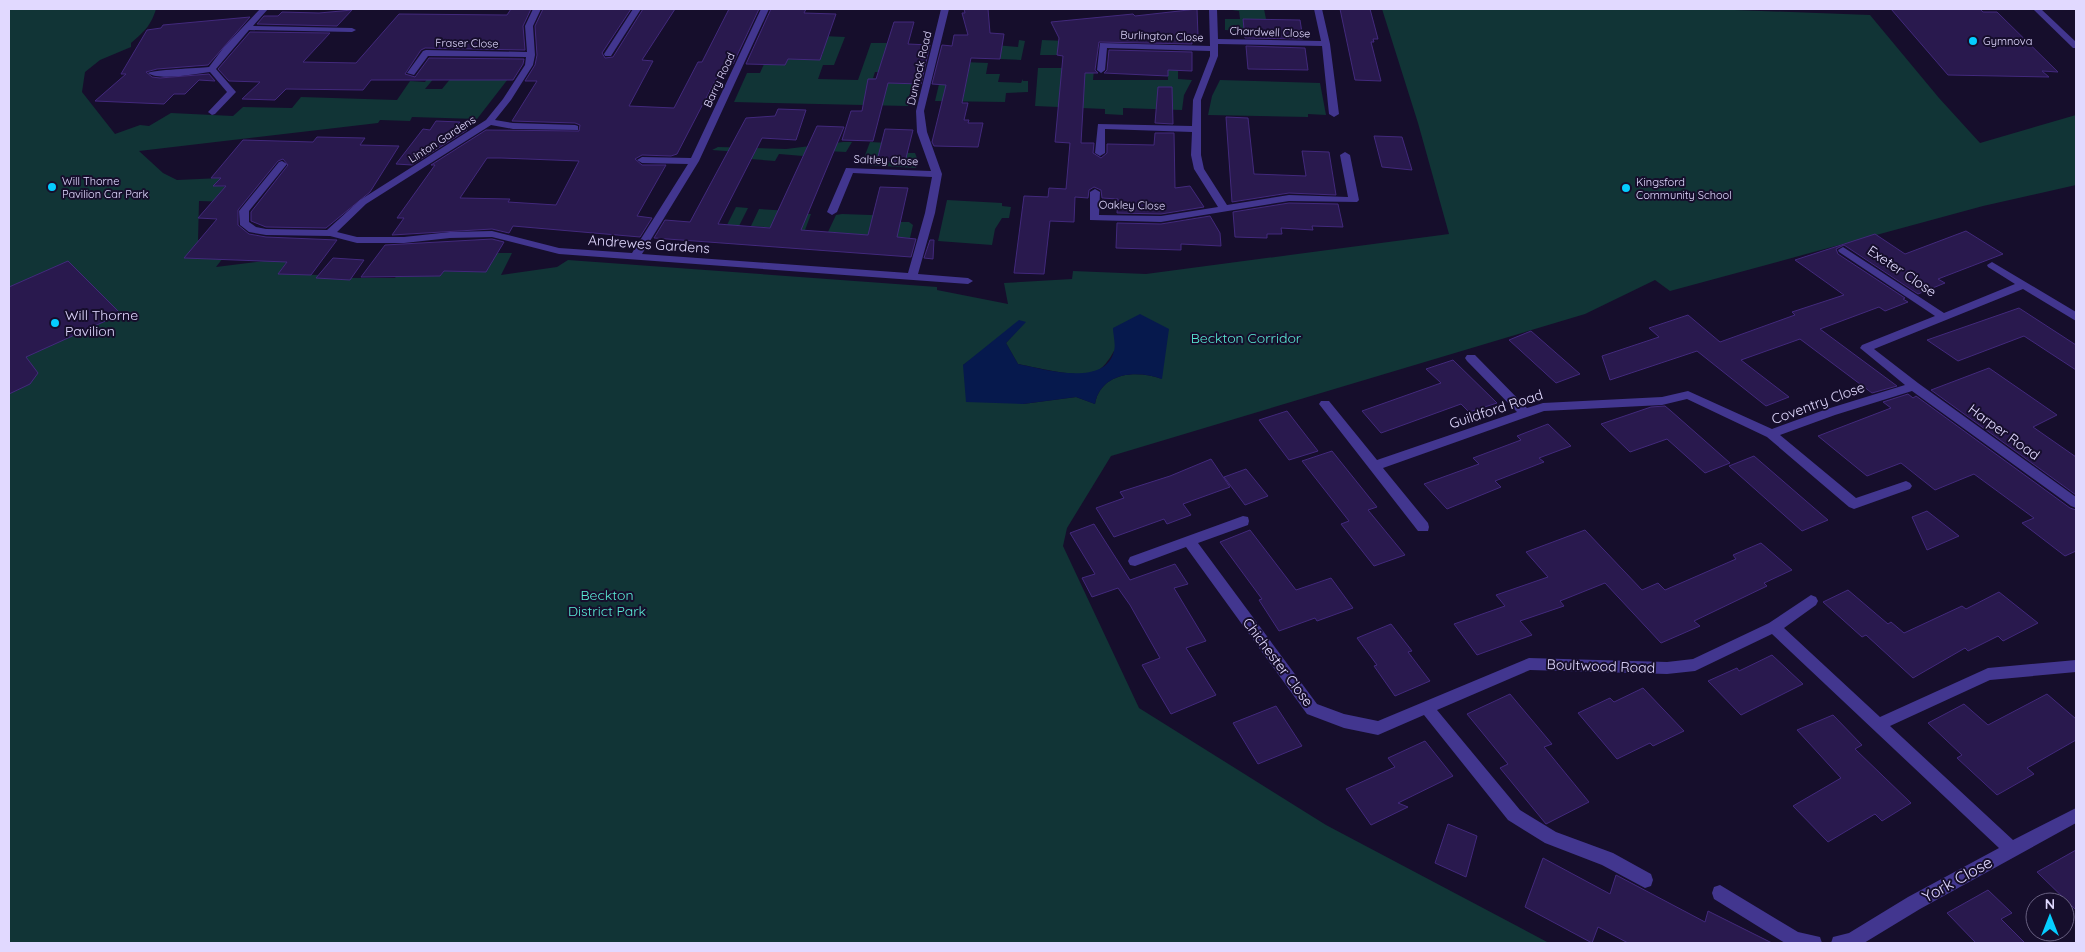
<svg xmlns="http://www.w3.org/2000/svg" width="2085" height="952" font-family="Quicksand,sans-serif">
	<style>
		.green { fill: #113436; fill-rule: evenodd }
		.water { fill: #06194d }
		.building { fill: #29194e; stroke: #42297c; fill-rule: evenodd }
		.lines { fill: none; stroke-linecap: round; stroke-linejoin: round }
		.minor { fill: #42368f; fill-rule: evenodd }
		.poi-dot { fill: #05cdff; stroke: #160e2c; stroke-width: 2 }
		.labels { text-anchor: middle; stroke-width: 4; stroke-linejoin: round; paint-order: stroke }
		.far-street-label { font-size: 11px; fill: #e1d9ff; stroke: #160e2c }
		.far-poi-label { font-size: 11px; fill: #e1d9ff; stroke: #160e2c; text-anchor: start }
		.street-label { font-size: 14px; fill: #e1d9ff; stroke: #160e2c }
		.poi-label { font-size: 14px; fill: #e1d9ff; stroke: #160e2c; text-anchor: start }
		.park-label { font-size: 14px; fill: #5aebd5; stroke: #160e2c }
		.near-street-label { font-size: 16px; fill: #e1d9ff; stroke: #160e2c }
	</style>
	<rect width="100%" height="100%" fill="#160e2c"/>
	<!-- green -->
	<g class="green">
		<path d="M9,9H156C151,25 146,30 131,43V47L100,60L85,72L82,92L115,134L140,125L149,126L171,113L233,116L243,107L292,108L301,97L397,100L410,81L425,82L429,76L435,77L425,89H442L451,78L508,79L477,119L412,117L410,121L380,120L378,123L139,151L163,173L177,180L221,178L214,186L235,187L232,202L199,201L198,241L216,242L223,258L216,267L272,260H288L278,274L319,275L317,278H395L397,275L440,276L444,271L485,272L497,253H512L501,275L557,267L568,260L937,287V290L1008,304L1004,283L1072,279L1073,271L1146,274L1449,234L1418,123L1382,9H1710L1870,15L1939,98L1980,143L2076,115V185L1983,206L1670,291L1655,280L1585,314L1111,456L1067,528L1063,546L1139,708L1326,825L1549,943H9ZM1025,322L1006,343L1018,364C1034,367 1079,378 1093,373C1103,369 1109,360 1114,351L1162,379C1137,370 1101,372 1095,404L1076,397L1023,404L963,365Z"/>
		<polygon points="1225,9 1264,9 1266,19 1243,19 1244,31 1225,30 1225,19 1240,19 1239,11"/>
		<polygon points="823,36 845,37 834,65 823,65 818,79 858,80 871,43 887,43 883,72 875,72 873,78 879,79 869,79 868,82 912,84 908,106 734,102 747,73 760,73 764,64 785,65 788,59 820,60 823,53 813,52"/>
		<polygon points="1019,40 1025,41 1021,60 1000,59 983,44 1018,47"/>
		<polygon points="1042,40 1065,41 1058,50 1057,55 1040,55"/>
		<polygon points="963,62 988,63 986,74 1000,74 998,82 1021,83 1023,79 1023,81 1028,81 1028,92 1006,93 1005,102 935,101 940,80"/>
		<polygon points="1038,68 1062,68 1061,75 1085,76 1085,69 1094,69 1093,80 1168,80 1168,70 1178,70 1178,79 1192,80 1184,95 1182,110 1123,108 1123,115 1105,114 1105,109 1035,106"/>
		<polygon points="1220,80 1320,83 1326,115 1308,114 1308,117 1208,115 1212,96"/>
		<polygon points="843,142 852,142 846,152 806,150 803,156 779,154 775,161 751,159 754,153 712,150 718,147 786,149"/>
		<polygon points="870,142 908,144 881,147 877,161 905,162 907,153 915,153 918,161 916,168 867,165 864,158"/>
		<polygon points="947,200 1002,203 1002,206 1011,207 1009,218 1002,218 995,229 992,245 938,241"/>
		<polygon points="736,207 748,208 739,226 727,225"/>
		<polygon points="759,209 806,212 806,214 811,214 805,230 751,226"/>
		<polygon points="842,214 899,216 898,222 909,222 913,225 910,238 828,232 836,215"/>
	</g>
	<!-- water -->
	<path class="water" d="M1140,314L1169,329L1162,379C1137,370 1101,372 1095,404L1076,397L1023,404L966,402L963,365L1019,320L1026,322L1006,343L1018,364C1043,369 1105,388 1114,351C1116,345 1113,334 1113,328Z"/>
	<!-- building -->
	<g class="building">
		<polygon points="511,9 531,9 523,26 525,50 425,48 421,50 405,74 415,77 429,58 524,59 523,64 513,80 371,80 363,90 286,89 275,100 242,99 260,82 229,81 218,69 250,32 330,33 303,62 356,63 399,14 507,15"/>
		<path d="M543,9H631L602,53L605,58L613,57L643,9H675L642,60L653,61L629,106L674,108L698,62H702L729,9H759L733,64L727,63L721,77H717L677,154L671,156L642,155L635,159L642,165H666L637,216L652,218L640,237L513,226L509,233L492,229L392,235L404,218H397L435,165H431L486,130L579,131L580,125L575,123L512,121L537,81H525L535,65L537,55L535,26ZM487,158H501L579,161L556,205L508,202L510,199L460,198Z"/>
		<polygon points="771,9 806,9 804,13 836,14 820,60 788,59 785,65 746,64"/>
		<polygon points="964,9 988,9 990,33 1004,34 1000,59 971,58 962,103 968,103 964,120 969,120 968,123 983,123 978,147 934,146 932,142 946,85 932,84 942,45 952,46 954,35 968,35 962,13 965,13"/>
		<polygon points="1197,9 1198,36 1192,36 1192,44 1099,42 1095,70 1098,73 1085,73 1081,143 1094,143 1093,153 1101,158 1107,153 1107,144 1154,145 1155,133 1174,133 1175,188 1190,186 1204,207 1161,214 1117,213 1118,199 1102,198 1101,190 1094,187 1089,190 1088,198 1075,197 1074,222 1050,221 1044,274 1014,273 1024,196 1048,197 1049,188 1066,189 1070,143 1055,142 1063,56 1057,55 1059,38 1051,22 1133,14 1135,16"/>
		<polygon points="1340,9 1370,9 1378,39 1373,39 1374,42 1371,42 1381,81 1355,80"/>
		<polygon points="1891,9 1980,9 1983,12 1997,12 2058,72 2042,71 2049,77 1948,75"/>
		<polygon points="352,10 337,26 257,24 264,16 278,16 282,12 319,13"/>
		<polygon points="250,17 208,65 157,69 146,72 152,77 160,78 209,74 215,81 199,80 185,94 174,94 164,104 95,101 126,74 121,74 147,30 161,28 163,25"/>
		<polygon points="1243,19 1300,20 1303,39 1245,38"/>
		<polygon points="894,22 914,22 908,44 930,45 921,84 888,83 873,141 842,140 851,111 862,111 868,79 876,79"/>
		<polygon points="1246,46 1305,48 1308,70 1248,69"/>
		<polygon points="1109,50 1192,52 1192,71 1168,70 1168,76 1104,73 1107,70"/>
		<polygon points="1158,87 1172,87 1173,124 1155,123"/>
		<polygon points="778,109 806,110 796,140 762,138 718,224 770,228 817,126 844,127 801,230 868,235 880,187 908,188 897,237 916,239 911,257 654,238 665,220 690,222 746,118 775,116"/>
		<polygon points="1226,117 1248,118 1254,174 1306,176 1302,151 1329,152 1336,195 1289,193 1232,202"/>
		<polygon points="436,121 460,122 454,130 467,130 412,165 396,164 423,129 430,130"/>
		<polygon points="885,129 913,130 905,162 877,161"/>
		<polygon points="1374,136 1402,137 1412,170 1382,167"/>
		<polygon points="317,137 365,138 360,145 399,146 370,192 326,228 266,227 251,221 251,212 288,165 283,159 278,161 238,210 238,225 249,234 266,237 337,240 311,275 278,274 287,262 184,258 217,219 198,218 226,186 213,186 221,178 211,178 243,140 313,142"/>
		<polygon points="1289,203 1338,204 1343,227 1312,226 1313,230 1281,228 1282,234 1267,234 1267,238 1235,237 1233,212"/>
		<polygon points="1210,216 1220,233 1221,246 1181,244 1181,250 1116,248 1117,223 1161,224"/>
		<polygon points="1966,231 2003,254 1938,279 1945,283 1918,294 1844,245 1836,249 1838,254 1905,298 1903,299 1908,302 1885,311 1879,307 1820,329 1897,386 1872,393 1800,339 1741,360 1789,397 1766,406 1697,351 1610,380 1602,356 1659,337 1649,328 1688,315 1720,342 1795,315 1792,312 1844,295 1795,260 1875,234 1905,254"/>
		<polygon points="492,239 504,242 486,272 444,271 440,276 361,277 385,245"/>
		<polygon points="930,240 934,240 933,259 924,258"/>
		<polygon points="333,258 364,260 350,280 316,278"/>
		<polygon points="68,261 121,314 26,357 38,373 30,384 9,394 9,287"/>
		<polygon points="2019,308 2076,345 2076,370 2024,336 1958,361 1927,340"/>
		<polygon points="1531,331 1580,374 1556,383 1509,340"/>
		<polygon points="1453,360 1497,403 1469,412 1461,404 1381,433 1362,411 1441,383 1426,369"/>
		<polygon points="1989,368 2057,415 2033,427 2076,457 2076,495 1931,390"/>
		<polygon points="1908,394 1913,398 1916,396 2070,508 2076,510 2076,551 2065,556 2022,523 2034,518 1974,474 1935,490 1901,463 1867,476 1818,436 1891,408 1883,402"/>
		<polygon points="1665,406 1671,411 1730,463 1705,473 1667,439 1630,452 1601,424 1651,407"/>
		<polygon points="1287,411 1318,451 1289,460 1259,420"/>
		<polygon points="1548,424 1571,446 1539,458 1544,462 1495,481 1501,487 1447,509 1424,484 1479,464 1473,458 1521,440 1517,436"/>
		<polygon points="1332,451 1377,507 1368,510 1405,555 1374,566 1341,524 1349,521 1302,461"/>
		<polygon points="1754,456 1828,520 1802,531 1729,466"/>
		<polygon points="1211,459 1230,487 1183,504 1191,515 1167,524 1164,519 1114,537 1096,508 1124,498 1120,492 1170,476"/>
		<polygon points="1246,469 1268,496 1245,505 1224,477"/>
		<polygon points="1927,511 1959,536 1927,550 1912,517"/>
		<polygon points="1094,524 1130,580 1175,564 1188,584 1174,588 1206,641 1186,648 1216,695 1171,714 1142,665 1160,658 1130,605 1118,588 1092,597 1082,578 1095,574 1070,533"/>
		<polygon points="1250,530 1296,590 1331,578 1353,608 1317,621 1315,618 1279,631 1259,600 1262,599 1220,542"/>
		<polygon points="1585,530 1642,590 1658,583 1665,590 1736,559 1733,555 1761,543 1792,570 1764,583 1767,586 1694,621 1700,626 1661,643 1605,583 1560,601 1564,606 1520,621 1532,635 1477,655 1454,624 1505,606 1496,595 1548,577 1526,552"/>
		<polygon points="1848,590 1888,624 1891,622 1904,633 1962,606 1966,609 1999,592 2038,623 2003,641 1998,636 1968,651 1965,648 1913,678 1866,635 1862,637 1823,602"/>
		<polygon points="1391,624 1412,651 1408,652 1430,681 1395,696 1374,666 1377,665 1357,638"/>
		<polygon points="1772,655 1803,684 1741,715 1708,681 1737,668 1739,671"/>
		<polygon points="1643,688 1684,731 1653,746 1650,743 1617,759 1578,713 1610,698 1614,702"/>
		<polygon points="1510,694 1552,744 1544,747 1589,802 1546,824 1500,768 1508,764 1467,714"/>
		<polygon points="2047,694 2076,719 2076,740 2027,768 2034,774 1997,795 1957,758 1962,755 1928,723 1964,704 1988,725"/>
		<polygon points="1276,706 1302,746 1258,764 1233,723"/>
		<polygon points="1833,715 1862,745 1855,749 1911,803 1882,821 1875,814 1828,842 1793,806 1841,778 1797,730"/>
		<polygon points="1425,741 1453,776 1398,803 1408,807 1371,825 1346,789 1395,767 1388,758"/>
		<polygon points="1448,824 1477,836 1466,877 1435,863"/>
		<polygon points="2076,850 2076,910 2037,872"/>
		<polygon points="1543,858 1610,894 1616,875 1705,922 1708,911 1772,943 1628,943 1598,927 1592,943 1525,907"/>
		<polygon points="1988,890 2012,913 2001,919 2025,943 1976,943 1947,913"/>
	</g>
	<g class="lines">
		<!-- minor -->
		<g class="minor">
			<path d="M260,9H268L253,26L352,28L356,30L352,32L249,30L216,69L236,92L215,114L212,115L208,112L227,92L210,72C196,74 159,81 148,73C151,70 199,68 209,67L224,47Z"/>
			<polygon points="533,9 541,9 533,26 535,55 533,65 511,100 495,120 513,123 575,125 578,126 578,130 513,129 491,125 366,204 337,232 357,237 404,237 450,232 492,231 559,248 632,253 688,164 642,163 637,160 642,157 691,158 761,9 769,9 699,161 642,254 908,273 925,213 932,177 853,173 837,212 832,215 827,212 846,168 931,171 917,132 916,111 941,9 949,9 924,111 927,132 942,174 935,213 918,274 968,278 973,281 968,284 559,254 492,237 450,238 404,243 357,243 330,236 266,235 249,232 240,225 239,211 279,162 282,161 287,164 249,211 249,222 256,227 266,229 327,230 360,200 486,120 503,99 525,65 526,57 428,56 414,75 407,73 423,51 426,50 527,52 525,26"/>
			<polygon points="633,9 641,9 611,56 605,56 604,54"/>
			<polygon points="1209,9 1217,9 1218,39 1321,41 1314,9 1322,9 1330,44 1339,114 1334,117 1329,114 1322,46 1218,44 1218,56 1201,100 1201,155 1204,169 1227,205 1289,195 1348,197 1340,155 1345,152 1350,155 1359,200 1357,202 1289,201 1161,222 1090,220 1090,192 1095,189 1100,192 1099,215 1161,216 1218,207 1194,169 1191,155 1192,132 1105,129 1105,153 1100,156 1095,153 1098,124 1192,126 1193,100 1210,56 1210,51 1107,48 1105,70 1101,73 1097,70 1100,43 1210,46"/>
			<polygon points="2033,9 2041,9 2076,42 2076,48 2073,48"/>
			<polygon points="1843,247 1944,313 2015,284 1988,267 1987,265 1992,262 2076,312 2076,321 2023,289 1874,349 1918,383 2076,497 2076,508 2071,506 1912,391 1835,415 1780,435 1856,498 1906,481 1910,483 1912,486 1910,489 1854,509 1849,507 1767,437 1687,399 1662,405 1544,411 1383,468 1428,523 1429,527 1428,531 1418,531 1319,404 1321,401 1329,401 1377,460 1517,412 1467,361 1465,358 1467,355 1475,355 1527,408 1543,403 1662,397 1688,391 1772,429 1827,409 1905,385 1860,348 1862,345 1935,316 1839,252 1838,250"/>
			<polygon points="1243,516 1248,517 1249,521 1248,525 1198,543 1317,704 1344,714 1378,721 1529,658 1667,662 1693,659 1769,623 1811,595 1816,597 1818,601 1816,605 1784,628 1880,717 1988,668 2076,660 2076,672 1990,680 1890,726 2013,840 2076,808 2076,823 1920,909 1864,943 1831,943 1833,937 1849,933 1908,897 1999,848 1772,634 1695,671 1667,674 1530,670 1437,710 1520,810 1556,832 1613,853 1651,874 1653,880 1651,886 1645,888 1602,865 1545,843 1508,820 1424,715 1378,735 1344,728 1307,714 1186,547 1135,566 1130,565 1128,561 1130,557"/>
			<polygon points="1720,885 1798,932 1820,937 1822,943 1785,943 1714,899 1712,893 1714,887"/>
		</g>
	</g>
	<!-- markers -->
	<g class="poi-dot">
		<circle cx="1973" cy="41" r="5"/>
		<circle cx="52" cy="187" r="5"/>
		<circle cx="1626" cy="188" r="5"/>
		<circle cx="55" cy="323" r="5"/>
	</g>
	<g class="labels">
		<!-- far-street labels -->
		<g class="far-street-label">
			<text transform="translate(1270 32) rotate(2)" y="4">Chardwell Close</text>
			<text transform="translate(1162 36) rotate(2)" y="4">Burlington Close</text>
			<text transform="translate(467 43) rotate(1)" y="4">Fraser Close</text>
			<text transform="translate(919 68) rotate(-77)" y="4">Dunnock Road</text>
			<text transform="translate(719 80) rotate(-65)" y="4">Barry Road</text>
			<text transform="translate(442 139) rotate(-33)" y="4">Linton Gardens</text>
			<text transform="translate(886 160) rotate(2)" y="4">Saltley Close</text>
			<text transform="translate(1132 205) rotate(1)" y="4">Oakley Close</text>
		</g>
		<!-- far-poi labels -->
		<g class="far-poi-label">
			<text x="1983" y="45">Gymnova</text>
			<text x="62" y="185">Will Thorne<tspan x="62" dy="13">Pavilion Car Park</tspan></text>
			<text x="1636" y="186">Kingsford<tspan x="1636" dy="13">Community School</tspan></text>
		</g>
		<!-- street labels -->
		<g class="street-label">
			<text transform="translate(649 244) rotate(4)" y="5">Andrewes Gardens</text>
			<text transform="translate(1902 271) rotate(34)" y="5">Exeter Close</text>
			<text transform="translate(1818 403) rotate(-20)" y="5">Coventry Close</text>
			<text transform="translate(1496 409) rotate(-18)" y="5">Guildford Road</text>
			<text transform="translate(2004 432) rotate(36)" y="5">Harper Road</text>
			<text transform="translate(1278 662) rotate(53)" y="5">Chichester Close</text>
			<text transform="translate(1601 666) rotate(2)" y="5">Boultwood Road</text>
		</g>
		<!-- poi labels -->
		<g class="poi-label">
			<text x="65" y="320">Will Thorne<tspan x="65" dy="16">Pavilion</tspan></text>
		</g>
		<!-- park labels -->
		<g class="park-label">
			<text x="1246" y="343">Beckton Corridor</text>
			<text x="607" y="600">Beckton<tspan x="607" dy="16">District Park</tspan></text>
		</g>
		<!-- near-street labels -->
		<g class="near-street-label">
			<text transform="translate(1957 879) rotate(-29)" y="6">York Close</text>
		</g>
	</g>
	<!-- border -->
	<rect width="2085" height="952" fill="none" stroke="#e1d9ff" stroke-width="20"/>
	<!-- north arrow -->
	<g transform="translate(2050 917)"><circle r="24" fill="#160e2c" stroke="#675f80"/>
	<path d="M0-4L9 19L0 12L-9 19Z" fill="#05cdff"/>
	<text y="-8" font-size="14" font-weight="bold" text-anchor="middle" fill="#e1d9ff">N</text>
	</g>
</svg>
